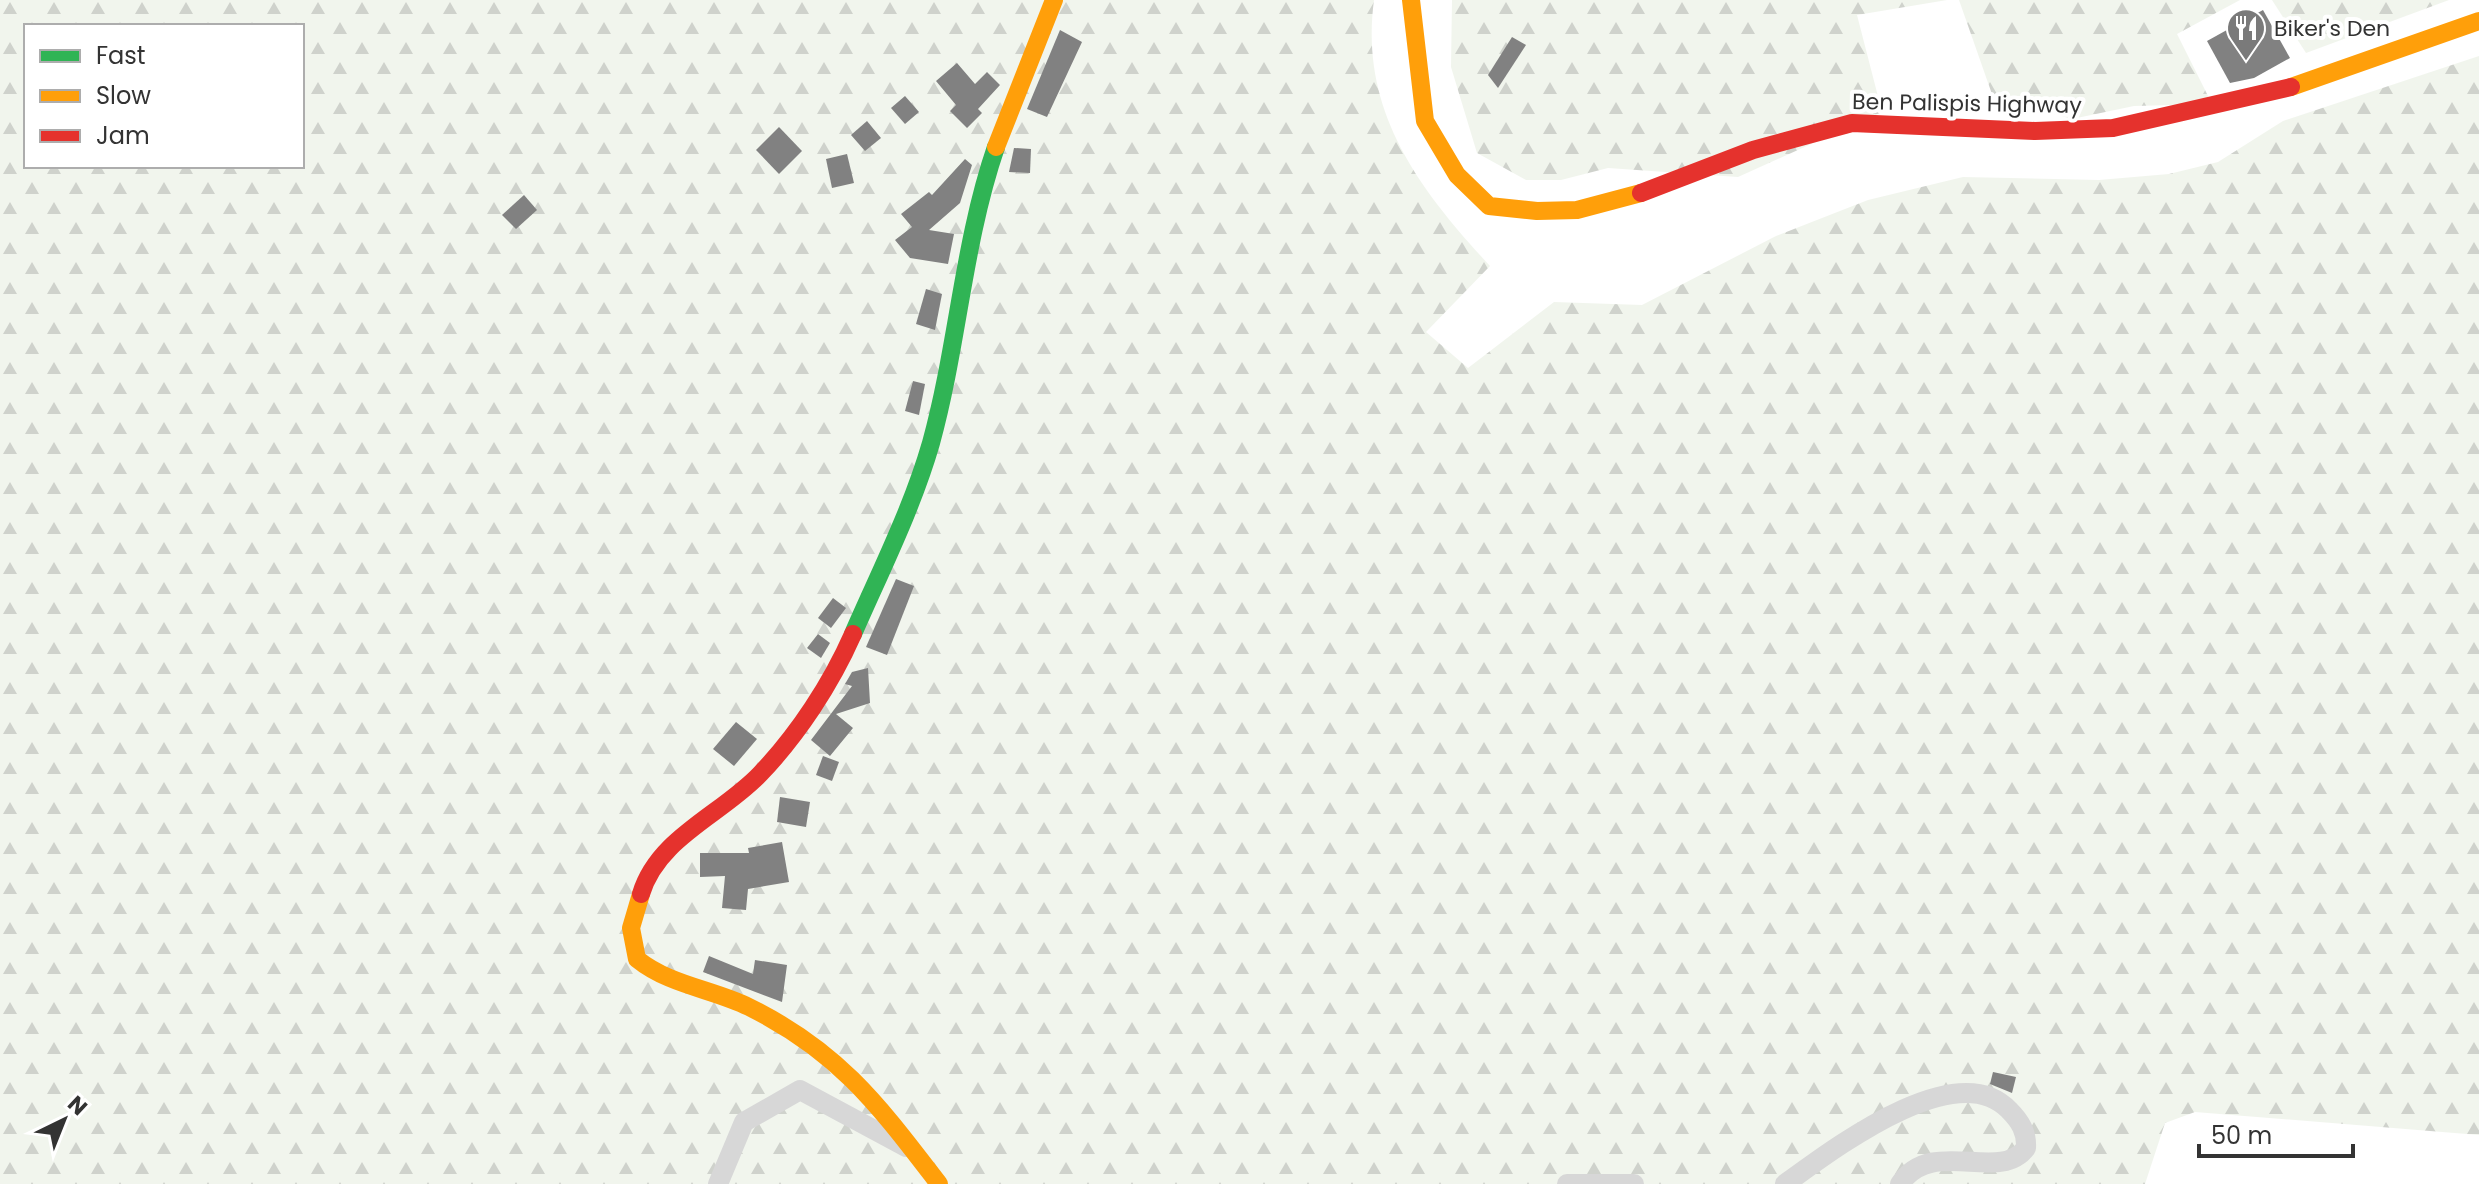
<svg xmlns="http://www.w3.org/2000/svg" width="2479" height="1184" font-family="Poppins,sans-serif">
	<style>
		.forest { fill: url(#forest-firs); fill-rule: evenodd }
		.building { fill: #818181 }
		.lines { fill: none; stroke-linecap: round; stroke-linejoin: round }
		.street { stroke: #d7d7d7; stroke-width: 20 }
		.fast { stroke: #30b455; stroke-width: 18 }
		.slow { stroke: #ff9f0a; stroke-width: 18 }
		.jam { stroke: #e5322d; stroke-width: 18 }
		.labels { text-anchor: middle; stroke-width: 8; stroke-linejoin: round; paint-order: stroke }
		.poi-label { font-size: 22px; fill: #333; stroke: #fff; text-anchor: start }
		.street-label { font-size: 22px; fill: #333; stroke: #fff }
	</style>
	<defs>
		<pattern id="forest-firs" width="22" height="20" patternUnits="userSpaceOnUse" patternTransform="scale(2)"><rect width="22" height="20" fill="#f1f5ed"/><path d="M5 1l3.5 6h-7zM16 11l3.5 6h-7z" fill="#cfd2cc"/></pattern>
	</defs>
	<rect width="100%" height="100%" fill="#fff"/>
	<!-- forest -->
	<g class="forest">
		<path d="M0,0H1374C1359,111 1419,189 1490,266L1426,332L1468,368L1554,302L1642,305L1776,236L1868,200L1963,177L2099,180L2169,174L2218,162L2283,121L2479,56V1135L2195,1112L2165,1123L2145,1184H0ZM26,26H302V166H26Z"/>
		<polygon points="1452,0 1947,0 1857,15 1882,112 1738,177 1608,168 1561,180 1526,180 1477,153 1451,67"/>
		<polygon points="1959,0 2240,0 2177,34 2212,104 2134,106 2072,119 1993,97"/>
		<polygon points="2272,0 2449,0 2306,53"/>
	</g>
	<!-- building -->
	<g class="building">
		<polygon points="2263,10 2290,58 2254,78 2230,83 2207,41"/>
		<polygon points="1060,30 1082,42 1047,117 1027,109"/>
		<polygon points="1512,37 1526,45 1498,88 1488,75"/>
		<polygon points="957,63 975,84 987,72 1000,85 978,109 982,113 967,128 950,111 956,105 936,81"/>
		<polygon points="905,96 919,112 905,124 891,108"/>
		<polygon points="867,121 881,138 865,151 851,135"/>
		<polygon points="779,127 802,151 779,174 756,150"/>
		<polygon points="1014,148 1031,149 1030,173 1009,172"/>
		<polygon points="847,154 854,183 832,188 826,159"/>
		<polygon points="965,159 972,165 960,203 929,230 954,234 948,264 910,258 895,240 912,227 901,214 929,192 932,195"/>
		<polygon points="524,195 537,210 516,229 502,215"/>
		<polygon points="926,289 942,294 935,330 916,324"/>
		<polygon points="913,381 925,384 919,415 905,411"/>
		<polygon points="896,579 914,586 887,655 866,647"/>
		<polygon points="833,598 846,608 831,628 818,618"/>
		<polygon points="818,634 830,643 821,658 807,648"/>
		<polygon points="868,668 870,703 836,714 853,728 830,756 811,740 852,686 845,684 852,672"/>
		<polygon points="736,722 757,739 734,766 713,749"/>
		<polygon points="823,756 839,762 832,781 816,775"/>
		<polygon points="780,797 810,802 806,827 777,822"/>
		<polygon points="782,842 789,882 748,889 746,910 722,908 725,876 700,877 700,853 749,853 748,848"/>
		<polygon points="709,956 753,974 755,960 787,965 782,1002 703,972"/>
		<polygon points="1993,1072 2016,1077 2012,1093 1990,1084"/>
	</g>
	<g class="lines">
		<!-- street -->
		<g class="street">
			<polyline points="718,1184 744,1122 800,1090 906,1147"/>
			<polyline points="1567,1184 1634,1184"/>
			<path d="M1785,1184C1831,1151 1956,1054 2009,1110C2020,1121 2027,1132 2026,1148C1999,1184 1932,1136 1900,1184"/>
		</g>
		<!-- fast -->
		<path class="fast" d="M853,634C880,572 912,509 931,443C958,345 963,243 996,147"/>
		<!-- slow -->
		<g class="slow">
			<polyline points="1411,0 1425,121 1457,175 1489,206 1537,211 1577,210 1641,193"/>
			<polyline points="2291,87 2479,21"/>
			<polyline points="996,147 1054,0"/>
			<path d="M641,894L631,928L637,959C669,985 712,989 749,1007C840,1052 879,1106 939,1184"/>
		</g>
		<!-- jam -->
		<g class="jam">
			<polyline points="1641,193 1753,150 1852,123 2035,131 2113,128 2291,87"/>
			<path d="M641,894C658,837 723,814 761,773C798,734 831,684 853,634"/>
		</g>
	</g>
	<!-- icons -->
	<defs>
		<symbol id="restaurant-pin" viewBox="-11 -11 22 30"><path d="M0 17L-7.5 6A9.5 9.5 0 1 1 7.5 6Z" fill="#7a7a7a" stroke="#fff"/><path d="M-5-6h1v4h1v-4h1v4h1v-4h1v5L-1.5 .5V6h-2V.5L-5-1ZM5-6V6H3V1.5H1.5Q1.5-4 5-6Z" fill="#fff"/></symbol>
	</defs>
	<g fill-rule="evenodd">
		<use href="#restaurant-pin" x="2224" y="6" width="44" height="60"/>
	</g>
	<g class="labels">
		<!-- poi labels -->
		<g class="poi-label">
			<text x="2274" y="36">Biker's Den</text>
		</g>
		<!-- street labels -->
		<g class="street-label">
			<text transform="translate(1967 103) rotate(1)" y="8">Ben Palispis Highway</text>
		</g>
	</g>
	<!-- legend -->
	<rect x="24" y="24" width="280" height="144" fill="#ffffff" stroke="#adadad" stroke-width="2"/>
	<rect x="40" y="50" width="40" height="12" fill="#30b455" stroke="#adadad" stroke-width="2"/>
	<text x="96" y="64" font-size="24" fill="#333333">Fast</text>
	<rect x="40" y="90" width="40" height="12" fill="#ff9f0a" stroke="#adadad" stroke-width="2"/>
	<text x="96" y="104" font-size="24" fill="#333333">Slow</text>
	<rect x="40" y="130" width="40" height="12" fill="#e5322d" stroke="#adadad" stroke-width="2"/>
	<text x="96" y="144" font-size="24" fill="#333333">Jam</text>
	<!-- north arrow -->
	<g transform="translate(64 1120) rotate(43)" stroke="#ffffff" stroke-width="6" paint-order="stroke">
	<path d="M0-6L14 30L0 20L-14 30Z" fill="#333333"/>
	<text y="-12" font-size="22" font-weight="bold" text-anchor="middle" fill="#333333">N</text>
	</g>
	<!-- scale -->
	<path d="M2199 1144v12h154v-12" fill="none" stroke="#333333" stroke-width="4"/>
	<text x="2211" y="1144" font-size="24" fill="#333333" stroke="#ffffff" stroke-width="6" paint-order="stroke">50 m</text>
</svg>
